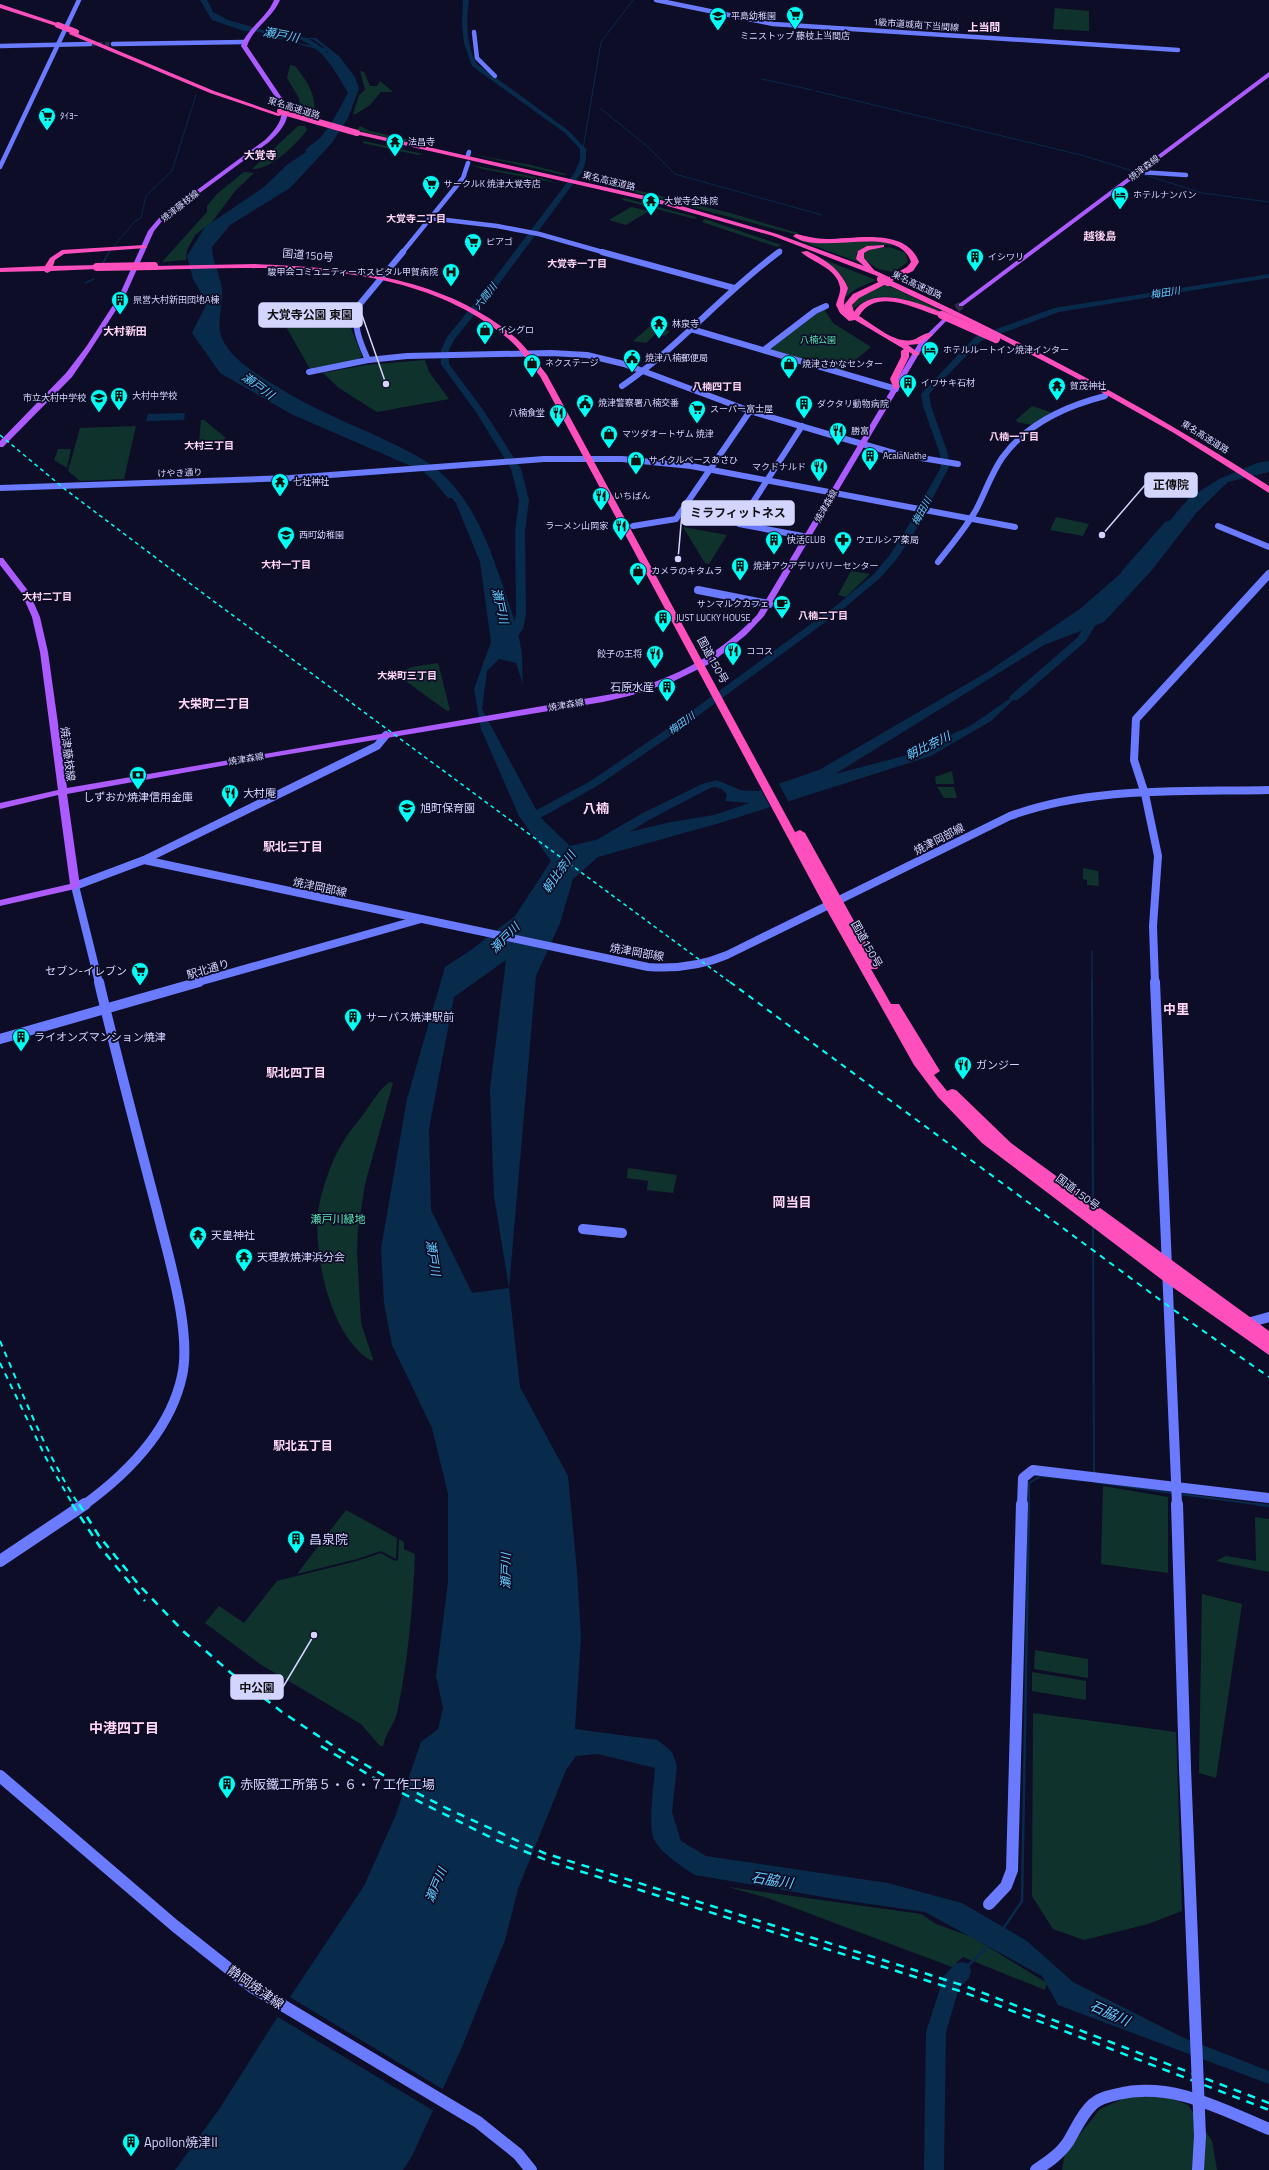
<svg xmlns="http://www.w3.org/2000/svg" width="1269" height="2170" font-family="'Titillium Web','Noto Sans JP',sans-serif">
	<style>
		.green { fill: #10322c }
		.water { fill: #082a4b; fill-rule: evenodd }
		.pier { fill: #0e0d27 }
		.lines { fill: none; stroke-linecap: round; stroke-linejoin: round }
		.stream-far3 { stroke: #082a4b; stroke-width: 1 }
		.stream-far2 { stroke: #082a4b; stroke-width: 1.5 }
		.stream-far1 { stroke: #082a4b; stroke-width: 2 }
		.stream { stroke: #082a4b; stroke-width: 2.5 }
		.river { fill: #082a4b; fill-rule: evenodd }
		.secondary-tunnel { stroke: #2c2b47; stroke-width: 4.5; stroke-dasharray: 4.5 2.5; stroke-linecap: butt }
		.primary-tunnel { stroke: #2c2b47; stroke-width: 8; stroke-dasharray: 8 3.5; stroke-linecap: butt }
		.secondary-far4 { stroke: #6b7bff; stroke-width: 4.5 }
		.secondary-far3 { stroke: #6b7bff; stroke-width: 6 }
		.secondary-far2 { stroke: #6b7bff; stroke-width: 8 }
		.secondary-far1 { stroke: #6b7bff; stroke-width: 10 }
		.secondary { stroke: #6b7bff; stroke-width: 12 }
		.primary { fill: #ab5bff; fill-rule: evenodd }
		.highway { fill: #ff4fbc; fill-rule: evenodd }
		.rail-far2 { stroke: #00fff5; stroke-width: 1.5; stroke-dasharray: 4 3.5; stroke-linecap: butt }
		.rail-far1 { stroke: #00fff5; stroke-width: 2; stroke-dasharray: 6 5.5; stroke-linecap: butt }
		.rail { stroke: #00fff5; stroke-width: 2.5; stroke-dasharray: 8 7; stroke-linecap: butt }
		.secondary-bridge { stroke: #6b7bff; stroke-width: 12 }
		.highway-bridge-far1 { stroke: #ff4fbc; stroke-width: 6 }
		.highway-bridge { stroke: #ff4fbc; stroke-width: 8 }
		.labels { text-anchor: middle; stroke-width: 3.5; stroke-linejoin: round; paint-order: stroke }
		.far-poi-label { font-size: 9px; fill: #d4d5ff; stroke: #0e0d27; text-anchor: start }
		.far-street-label { font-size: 9px; fill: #d4d5ff; stroke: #0e0d27 }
		.far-park-label { font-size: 9px; fill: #56e9b0; stroke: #0e0d27 }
		.far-neighbourhood-label { font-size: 10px; font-weight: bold; fill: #ffd6f6; stroke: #0e0d27 }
		.far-water-label { font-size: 10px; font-style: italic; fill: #62ccff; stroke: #0e0d27 }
		.far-quarter-label { font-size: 11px; font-weight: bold; fill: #ffd6f6; stroke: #0e0d27 }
		.street-label { font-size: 11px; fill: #d4d5ff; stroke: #0e0d27 }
		.poi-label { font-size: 11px; fill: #d4d5ff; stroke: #0e0d27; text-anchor: start }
		.park-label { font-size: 11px; fill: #56e9b0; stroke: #0e0d27 }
		.water-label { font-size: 12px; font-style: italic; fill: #62ccff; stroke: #0e0d27 }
		.neighbourhood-label { font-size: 12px; font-weight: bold; fill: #ffd6f6; stroke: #0e0d27 }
		.quarter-label { font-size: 13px; font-weight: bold; fill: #ffd6f6; stroke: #0e0d27 }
		.near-poi-label { font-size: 13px; fill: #d4d5ff; stroke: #0e0d27; text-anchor: start }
		.near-street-label { font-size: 13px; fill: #d4d5ff; stroke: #0e0d27 }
		.near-neighbourhood-label { font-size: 14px; font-weight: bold; fill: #ffd6f6; stroke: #0e0d27 }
		.near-water-label { font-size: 14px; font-style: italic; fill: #62ccff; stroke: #0e0d27 }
		.leader { fill: none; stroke: #d4d5ff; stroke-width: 1.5 }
		.callout-dot { fill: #d4d5ff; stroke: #0e0d27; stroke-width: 1.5 }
		.callout { fill: #d4d5ff; stroke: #d4d5ff; stroke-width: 1.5 }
		.callout-label { font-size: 12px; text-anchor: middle; font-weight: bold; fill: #111 }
	</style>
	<rect width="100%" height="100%" fill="#0e0d27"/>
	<!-- green -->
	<g class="green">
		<polygon points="1055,8 1089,11 1089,31 1053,29"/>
		<path d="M290,65L295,66C307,81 317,95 314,115L309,117L301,115L299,98L287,78Z"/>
		<polygon points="360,71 364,72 370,86 377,86 380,81 393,92 381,92 370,105 356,114 353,114 359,95 365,90"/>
		<path d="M298,126H305L307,130C298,143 269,171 252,169Z"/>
		<polygon points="360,126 370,131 424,143 422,146 357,130"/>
		<polygon points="364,141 423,154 418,155 363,143"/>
		<polygon points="471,154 531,165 566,174 564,175"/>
		<polygon points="471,165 540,178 556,183 483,169"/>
		<polygon points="244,172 254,173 235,191 212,222 195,235 187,250 186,260 162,262 207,212 207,206 217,194"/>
		<polygon points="591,179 730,213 798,233 798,235 588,180"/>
		<polygon points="624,198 696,217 695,219 622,200"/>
		<polygon points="631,207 649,211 626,225 609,220"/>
		<polygon points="705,219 781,245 777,247 702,222"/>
		<path d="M799,238L885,242L902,247C886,244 869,242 856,254L861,263L798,240Z"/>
		<polygon points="889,247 906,253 908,262 893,272 878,269 863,259 863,255 868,249"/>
		<polygon points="822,259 876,280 856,289 841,300 848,287 841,275"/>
		<path d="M885,284L946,313L944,314C922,305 889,289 865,301C860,303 856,307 852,310C854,295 873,290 885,284Z"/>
		<polygon points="821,309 824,309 833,323 871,347 842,371 769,350"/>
		<polygon points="350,312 349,323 362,356 358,359 310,369 280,316"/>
		<polygon points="649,327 670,331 665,336 655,334 646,343 633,341"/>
		<polygon points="425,360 429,372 449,399 377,412 339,388 323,373 366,365"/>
		<polygon points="1032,406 1053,413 1032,425 1017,422 1016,420"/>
		<path d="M201,420H204L226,438C219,445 208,445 199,444Z"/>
		<polygon points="136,426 124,479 80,481 68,471 80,428"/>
		<polygon points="58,449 71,449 67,468 54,460"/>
		<polygon points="1056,517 1089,524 1083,536 1050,530"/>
		<polygon points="683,527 727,535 709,564 705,563"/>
		<polygon points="851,571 870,574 846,597 838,595"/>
		<polygon points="438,663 450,710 447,711 396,674 412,667"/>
		<polygon points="952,771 954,784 936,784 935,777"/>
		<polygon points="937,787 954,787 957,798 944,798"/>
		<polygon points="1083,868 1098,871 1099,886 1087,885 1087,880 1083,879"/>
		<path d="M390,1082L393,1083L365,1184L358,1230L357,1252L361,1323L373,1359L372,1361C329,1338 310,1245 320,1201C325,1180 333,1157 345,1139C350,1130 357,1123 363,1115C371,1104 379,1089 390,1082Z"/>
		<polygon points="628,1168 677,1175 673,1193 647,1190 648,1181 627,1178"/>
		<polygon points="1103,1486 1168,1497 1168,1573 1101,1564"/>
		<polygon points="346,1510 397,1538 396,1559 381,1551 357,1559 297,1574"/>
		<polygon points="1255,1517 1269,1519 1269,1572 1216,1561 1226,1556 1256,1561"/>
		<path d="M399,1539L404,1542V1549L415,1554C413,1605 408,1662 397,1713C394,1725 386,1732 383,1746H380L361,1724L260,1664L205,1623L219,1606L244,1623L277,1581L357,1561L381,1553L395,1561L398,1560Z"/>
		<polygon points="1202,1594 1242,1604 1216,1778 1199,1773"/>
		<polygon points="1035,1650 1088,1659 1088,1678 1034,1669"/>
		<polygon points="1032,1672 1086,1681 1086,1700 1032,1691"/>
		<polygon points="1033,1713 1176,1732 1182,1911 1148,1924 1084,1940 1053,1929 1032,1896"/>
		<polygon points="728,1887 921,1914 936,1924 972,1937 1047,1983 1045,1990 963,1957 952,1967 768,1898"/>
		<polygon points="1154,2092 1188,2105 1212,2141 1217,2170 1062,2170 1065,2153 1100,2109 1127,2097"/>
	</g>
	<!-- water -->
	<g class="water">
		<path d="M200,0H207L213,12L228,20L291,38H316L339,56L355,77L359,89L348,118L331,144L290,188L230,225L212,247C212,262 221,276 222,291C223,309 214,327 225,344C237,365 269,381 289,394C330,418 376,433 417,456C464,482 484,530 500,578C508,601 517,624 521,648C523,659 522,672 523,684L516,663L499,659L487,671L482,709L540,817L570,846L671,822L714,815L750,803L725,801L727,795L717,783L732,790L758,791L819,770L989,671L1081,608L1135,561L1189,498L1219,479L1257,463L1269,461V472L1228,482L1197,512L1152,570L1104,622L1044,645L835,774L907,755L970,726L1028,686L991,721L931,756L720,823L598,857L573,879L560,923L536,976L509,1288L520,1387L568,1476L577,1571L581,1638L575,1729L658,1740L672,1752L677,1766L672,1812L681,1841L706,1856L888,1883L962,1903L1027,1941L1073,1982L1182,2037L1269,2071V2084L1058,2005L1042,1976L925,1912L835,1899L695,1875C683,1867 662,1854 655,1841C647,1829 654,1783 655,1768L598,1754L576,1756L566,1770L518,1889L505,1940L462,2047L412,2156L403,2170H175L220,2108L294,1991L364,1886L395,1817L421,1742L438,1729L443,1708L436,1676L448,1582V1494L432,1428L392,1345L384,1303L381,1248L407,1099L445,967L471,950L515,916L551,861L519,816L481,729L474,689L491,642L480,562L456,503L434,476L291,414L220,373L192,333L207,303L193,279L187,256L205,227L264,187L288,164L317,145L343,111L351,93L327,54L328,52L287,41L325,48L312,39H275L260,32L244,31L212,20ZM506,960L490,1088L494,1196L509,1288L472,1293L431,1210L429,1129L454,997Z"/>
		<polygon points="185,413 184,420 146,421 148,414"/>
	</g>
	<!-- pier -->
	<g class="pier">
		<polygon points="778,782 789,803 771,808 760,788"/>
		<polygon points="288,1996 444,2090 434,2111 276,2016"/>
	</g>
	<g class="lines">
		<!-- stream-far3 -->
		<g class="stream-far3">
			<polyline points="762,79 812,90"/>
			<polyline points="816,91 1085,156 1202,193 1269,202"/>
			<polyline points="600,108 647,146 675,174 822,215"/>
			<polyline points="583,149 601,42 633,0"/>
			<polyline points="144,204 146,196 172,171 196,95"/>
			<polyline points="114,246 135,221 141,218 144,205"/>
			<polyline points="109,253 110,250"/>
		</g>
		<!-- stream-far2 -->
		<g class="stream-far2">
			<polyline points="103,263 109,252"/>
			<polyline points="85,283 94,279"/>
			<polyline points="1092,951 1092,983"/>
		</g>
		<!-- stream-far1 -->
		<g class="stream-far1">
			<polyline points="1092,982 1093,1205"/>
			<polyline points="1093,1225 1094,1475"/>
			<polyline points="1094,1482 1173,1493"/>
			<polyline points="1179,1494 1263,1505"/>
			<polyline points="1029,1505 1029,1483 1041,1476 1090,1481"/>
		</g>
		<!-- stream -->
		<g class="stream">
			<polyline points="1256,1504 1269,1506"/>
			<polyline points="1003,1929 1022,1901 1029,1504"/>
			<polyline points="962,1971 989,1946"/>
		</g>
		<!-- river -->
		<g class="river">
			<path d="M463,0H469C466,20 466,46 477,64L569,131L586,149V160L582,172L493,292L454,340L449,350V364L484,411L521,469L529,500L525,532L526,614L523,629L510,647L506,648L501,645L513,629L516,614L515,532L519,500L511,469L476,412L441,364V350L447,337L487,288L575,172L580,160V149L565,133L472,66L464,43L462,24Z"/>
			<path d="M273,30C283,33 294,34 303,37C329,46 341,71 354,93C345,115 332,136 312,150L317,156L312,160H308L307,159L310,156L305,150L320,138L331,124L348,93C335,71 324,48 298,39C289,36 280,36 271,33Z"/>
			<polygon points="1269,274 1269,278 1059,312 981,341 929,394 931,406 948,454 949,467 913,535 896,560 880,578 843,609 672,735 597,786 535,821 527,821 525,818 527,815 589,782 664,731 837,605 874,574 889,556 903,535 941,467 940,454 923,406 921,394 975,337 1054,308"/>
			<polygon points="421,462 437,474 456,496 454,498 448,498 434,481 418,467 418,463"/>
			<polygon points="1168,521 1173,524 1171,526 1127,576 1121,576 1121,572 1165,522"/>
			<polygon points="1097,610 1102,613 1086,641 1018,700 1010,700 1009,698 1010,696 1078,637 1093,611"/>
			<polygon points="717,780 752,795 754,797 748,800 716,787 710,788 649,820 610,844 599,846 593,842 641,814 702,784"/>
			<polygon points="962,1962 969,1964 971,1971 969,1978 959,1988 946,2032 944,2170 924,2170 926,2032 944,1976 955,1964"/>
		</g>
		<!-- secondary-tunnel -->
		<polyline class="secondary-tunnel" points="91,44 113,44"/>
		<!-- primary-tunnel -->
		<polyline class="primary-tunnel" points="948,316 961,305"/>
		<!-- secondary-far4 -->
		<g class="secondary-far4">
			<polyline points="656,0 773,24 1178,50"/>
			<polyline points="474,32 477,58 495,76"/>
			<polyline points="113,44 245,42"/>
			<polyline points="0,46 90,44"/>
			<polyline points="468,155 469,152"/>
			<polyline points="0,167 79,0"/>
			<polyline points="1139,172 1186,175"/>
			<polyline points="429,218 497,226 539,234 606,253"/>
			<polyline points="402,253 463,178 468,163"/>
			<polyline points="778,253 780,251"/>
		</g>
		<!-- secondary-far3 -->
		<g class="secondary-far3">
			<polyline points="602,252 734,288"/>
			<polyline points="691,329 896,389"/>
			<polyline points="764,350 815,311 826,306"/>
			<path d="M368,360C360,342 352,325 359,305L403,252"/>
			<polyline points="309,372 368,360 407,356 551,353 587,355 624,364 750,411 821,432 897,454 958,464"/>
			<path d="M622,386C679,347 723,293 779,252"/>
			<polyline points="802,426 739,524 808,537"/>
			<polyline points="0,488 290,478 544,459 622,459 691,466 1015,527"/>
			<polyline points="633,526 676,519 750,411"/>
			<polyline points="1218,526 1269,547"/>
			<path d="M938,562C951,545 965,529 976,510C985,493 991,474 1002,458C1026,424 1066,406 1105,396"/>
		</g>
		<!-- secondary-far2 -->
		<g class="secondary-far2">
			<polyline points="698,590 769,604"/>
			<polyline points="144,860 377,746 386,735"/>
			<path d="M99,983L75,886L144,860L648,967C676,969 701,966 727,955L1010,816C1092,786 1183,792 1269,790"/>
			<polyline points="195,983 421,919"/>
			<polyline points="1155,983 1153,926 1158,856 1145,794 1134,760 1136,719 1269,574"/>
		</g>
		<!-- secondary-far1 -->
		<g class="secondary-far1">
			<polyline points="1155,982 1177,1505"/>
			<polyline points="0,1039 199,982"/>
			<polyline points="583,1229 622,1233"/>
			<polyline points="1244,1324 1269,1317"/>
			<path d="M84,1505C128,1473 170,1431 182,1376C192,1331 168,1256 157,1210C137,1134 117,1059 99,982"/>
			<polyline points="1022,1505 1023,1478 1033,1470 1269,1498"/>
		</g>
		<!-- secondary -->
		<g class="secondary">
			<polyline points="1177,1504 1185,1768"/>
			<polyline points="0,1561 85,1504"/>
			<polyline points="0,1776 175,1926 252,1987 478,2122 518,2154 531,2170"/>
			<polyline points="989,1904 1006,1886 1012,1870 1022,1504"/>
			<path d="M1036,2170C1048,2162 1060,2154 1068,2142C1076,2129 1081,2115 1093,2104C1100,2098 1109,2096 1118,2094C1171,2081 1221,2109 1269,2129"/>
		</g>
		<!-- primary -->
		<g class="primary">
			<path d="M274,0H280C272,19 253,27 247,46L286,104C292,119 280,132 269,142L163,220L154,231L125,296L91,349L72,377L3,447H0V441L66,373L86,347L119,296L148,231L159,218L265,140C275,130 286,118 280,104L241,46C248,27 267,18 274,0Z"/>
			<polygon points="1269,72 1269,77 963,306 959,306 959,304"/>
			<path d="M948,314L951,316L950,317L926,342L764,616L746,635L711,663L672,682L629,696L603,702L260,759L67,794L80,886L75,889L0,906V900L70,884L58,795L0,809V803L58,790L40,652L32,617L21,592L0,565V558H3L29,592L40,617L48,652L67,788L624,692C679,676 717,656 757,615L920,341Z"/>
		</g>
		<!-- highway -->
		<g class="highway">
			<polygon points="0,4 60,24 61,25 56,26 0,8"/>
			<polygon points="71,31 214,91 283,115 278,116 210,93 69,34"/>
			<path d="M357,131L654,198L777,234L864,266L856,259L858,251L867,246L884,245V247L869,250L864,253V258L874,270L889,277L907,267L911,262C898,222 819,257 793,236L796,234C806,236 816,239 827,239C855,239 906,227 919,262L913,271L892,281C1022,341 1148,408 1269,486V493L1174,433L1080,380L984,330L886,284L859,298L852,305L854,312C869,288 905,299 926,306C932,309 941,311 946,315L942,317C917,310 877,286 859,316C874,325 895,344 912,340C918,339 921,334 929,333L933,335L919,344L908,345L920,354L916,356L909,352V357L898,379L901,387L894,389L890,379L901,357V351L904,349L855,320L849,321L840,313L836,305C837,300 841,293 840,287C837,268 813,263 801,252L807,251C825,259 840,269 848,288C846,295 842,302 845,309L844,305L853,294L885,279L773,236L650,201L355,134V132Z"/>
			<polygon points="144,245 147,247 146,248 64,254 55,260 53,266 100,265 100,269 97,269 51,271 47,273 44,271 0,272 0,268 45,266 50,258 62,250"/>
			<path d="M255,264C344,268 439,275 511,334C524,344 537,362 547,375L795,832L800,830L805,833L879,966L877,969H871L891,1004H899L940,1071L934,1075L947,1091L952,1089L956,1090L1011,1143L1269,1331V1355L1161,1279L982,1143L938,1097L914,1065L824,905L540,376C529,363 519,347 506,337C409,258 270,267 153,270L149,268L153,266Z"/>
		</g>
		<!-- rail-far2 -->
		<polyline class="rail-far2" points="0,435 66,490 208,597 731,983"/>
		<!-- rail-far1 -->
		<g class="rail-far1">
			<polyline points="730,982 1182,1316 1269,1377"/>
			<path d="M0,1341C24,1397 46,1454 79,1505"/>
			<polyline points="0,1363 46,1458 73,1505"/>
		</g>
		<!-- rail -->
		<g class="rail">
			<polyline points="72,1504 100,1547 145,1601"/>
			<polyline points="79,1504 99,1536 139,1585 183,1631 231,1673 282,1712 335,1747 390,1779 446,1808 544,1853 965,1986 1269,2103"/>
			<polyline points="321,1746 379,1781"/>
			<polyline points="402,1793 494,1839 551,1862 963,1992 1269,2110"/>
		</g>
		<!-- secondary-bridge -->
		<polyline class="secondary-bridge" points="1185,1768 1200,2136 1198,2170"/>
		<!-- highway-bridge-far1 -->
		<g class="highway-bridge-far1">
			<polyline points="58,25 76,32"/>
			<polyline points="280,111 357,133"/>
		</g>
		<!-- highway-bridge -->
		<g class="highway-bridge">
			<polyline points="97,267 154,266"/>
			<polyline points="881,279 888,282"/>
			<polyline points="942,315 996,339"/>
		</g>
	</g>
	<!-- icons -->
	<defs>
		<symbol id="supermarket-pin" viewBox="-11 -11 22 30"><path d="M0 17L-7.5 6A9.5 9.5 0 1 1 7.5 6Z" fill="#00fff5" stroke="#0e0d27"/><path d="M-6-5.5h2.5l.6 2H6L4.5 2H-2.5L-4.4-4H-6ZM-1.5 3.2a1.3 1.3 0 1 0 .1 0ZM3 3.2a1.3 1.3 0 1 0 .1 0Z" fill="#111"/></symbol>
		<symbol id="school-pin" viewBox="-11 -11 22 30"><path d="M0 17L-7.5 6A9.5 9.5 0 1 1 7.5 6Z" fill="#00fff5" stroke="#0e0d27"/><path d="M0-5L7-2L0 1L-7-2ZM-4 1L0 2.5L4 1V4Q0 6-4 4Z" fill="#111"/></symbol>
		<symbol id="temple-pin" viewBox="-11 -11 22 30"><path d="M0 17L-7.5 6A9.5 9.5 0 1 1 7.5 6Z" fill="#00fff5" stroke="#0e0d27"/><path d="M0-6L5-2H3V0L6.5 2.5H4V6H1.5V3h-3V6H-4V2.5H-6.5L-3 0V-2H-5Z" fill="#111"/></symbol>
		<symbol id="hotel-pin" viewBox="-11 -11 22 30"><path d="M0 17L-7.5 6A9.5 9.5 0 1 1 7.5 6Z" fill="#00fff5" stroke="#0e0d27"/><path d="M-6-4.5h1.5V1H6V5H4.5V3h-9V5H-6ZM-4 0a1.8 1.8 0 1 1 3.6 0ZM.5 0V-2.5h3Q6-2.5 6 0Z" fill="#111"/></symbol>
		<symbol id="building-pin" viewBox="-11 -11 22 30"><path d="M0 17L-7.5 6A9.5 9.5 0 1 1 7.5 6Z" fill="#00fff5" stroke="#0e0d27"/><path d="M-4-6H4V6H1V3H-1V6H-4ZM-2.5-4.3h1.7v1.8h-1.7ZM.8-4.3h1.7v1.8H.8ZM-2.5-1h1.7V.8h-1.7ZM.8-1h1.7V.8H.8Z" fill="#111"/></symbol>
		<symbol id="hospital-pin" viewBox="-11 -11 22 30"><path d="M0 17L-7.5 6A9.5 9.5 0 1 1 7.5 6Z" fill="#00fff5" stroke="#0e0d27"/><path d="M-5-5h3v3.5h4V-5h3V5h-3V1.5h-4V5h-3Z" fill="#111"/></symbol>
		<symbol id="shop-pin" viewBox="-11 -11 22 30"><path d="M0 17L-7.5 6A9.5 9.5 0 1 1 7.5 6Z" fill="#00fff5" stroke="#0e0d27"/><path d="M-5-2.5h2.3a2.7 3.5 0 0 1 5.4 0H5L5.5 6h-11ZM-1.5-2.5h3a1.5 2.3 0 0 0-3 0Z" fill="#111"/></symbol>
		<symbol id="civic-pin" viewBox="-11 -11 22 30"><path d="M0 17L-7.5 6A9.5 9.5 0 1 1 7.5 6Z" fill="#00fff5" stroke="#0e0d27"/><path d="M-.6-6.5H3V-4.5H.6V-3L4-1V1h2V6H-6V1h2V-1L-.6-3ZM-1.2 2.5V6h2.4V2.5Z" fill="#111"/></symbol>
		<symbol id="restaurant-pin" viewBox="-11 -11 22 30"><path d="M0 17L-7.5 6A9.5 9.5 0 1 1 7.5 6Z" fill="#00fff5" stroke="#0e0d27"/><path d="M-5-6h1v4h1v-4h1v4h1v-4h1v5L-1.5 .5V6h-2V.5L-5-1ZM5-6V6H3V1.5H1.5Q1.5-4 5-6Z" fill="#111"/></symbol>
		<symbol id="pharmacy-pin" viewBox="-11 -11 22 30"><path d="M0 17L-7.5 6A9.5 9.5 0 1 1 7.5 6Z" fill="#00fff5" stroke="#0e0d27"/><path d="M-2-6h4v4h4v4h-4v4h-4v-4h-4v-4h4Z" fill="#111"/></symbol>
		<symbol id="cafe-pin" viewBox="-11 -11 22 30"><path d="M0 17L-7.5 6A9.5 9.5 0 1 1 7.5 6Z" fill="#00fff5" stroke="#0e0d27"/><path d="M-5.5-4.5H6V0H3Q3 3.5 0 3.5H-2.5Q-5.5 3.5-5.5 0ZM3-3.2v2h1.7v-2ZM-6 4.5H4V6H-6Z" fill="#111"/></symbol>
		<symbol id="bank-pin" viewBox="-11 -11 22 30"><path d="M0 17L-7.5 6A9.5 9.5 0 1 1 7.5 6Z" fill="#00fff5" stroke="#0e0d27"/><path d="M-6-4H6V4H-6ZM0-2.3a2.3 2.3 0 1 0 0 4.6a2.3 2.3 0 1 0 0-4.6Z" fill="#111"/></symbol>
	</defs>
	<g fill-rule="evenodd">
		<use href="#supermarket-pin" x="785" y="5" width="20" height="27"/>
		<use href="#school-pin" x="708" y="6" width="20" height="27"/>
		<use href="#supermarket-pin" x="37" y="106" width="20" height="27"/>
		<use href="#temple-pin" x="385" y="132" width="20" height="27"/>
		<use href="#supermarket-pin" x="421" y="174" width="20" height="27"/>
		<use href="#hotel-pin" x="1110" y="185" width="20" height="27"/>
		<use href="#temple-pin" x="641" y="191" width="20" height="27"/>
		<use href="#supermarket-pin" x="463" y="232" width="20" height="27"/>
		<use href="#building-pin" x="965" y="247" width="20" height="27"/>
		<use href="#hospital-pin" x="441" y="262" width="20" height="27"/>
		<use href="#building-pin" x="110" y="290" width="20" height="27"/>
		<use href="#temple-pin" x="649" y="314" width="20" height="27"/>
		<use href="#shop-pin" x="475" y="320" width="20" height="27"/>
		<use href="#hotel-pin" x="920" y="340" width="20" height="27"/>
		<use href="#civic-pin" x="622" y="348" width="20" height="27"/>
		<use href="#shop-pin" x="522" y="353" width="20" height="27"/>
		<use href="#shop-pin" x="779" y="354" width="20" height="27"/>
		<use href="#building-pin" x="898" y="373" width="20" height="27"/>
		<use href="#temple-pin" x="1047" y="376" width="20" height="27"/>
		<use href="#building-pin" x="109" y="386" width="20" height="27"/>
		<use href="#school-pin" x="89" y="388" width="20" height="27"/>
		<use href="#civic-pin" x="575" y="393" width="20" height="27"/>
		<use href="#building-pin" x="794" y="394" width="20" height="27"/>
		<use href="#supermarket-pin" x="687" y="399" width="20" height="27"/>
		<use href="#restaurant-pin" x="548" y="403" width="20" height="27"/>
		<use href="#restaurant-pin" x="828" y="421" width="20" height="27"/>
		<use href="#shop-pin" x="599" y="424" width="20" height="27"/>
		<use href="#building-pin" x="860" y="446" width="20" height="27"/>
		<use href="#shop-pin" x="626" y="450" width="20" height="27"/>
		<use href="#restaurant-pin" x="809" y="457" width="20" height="27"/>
		<use href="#temple-pin" x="270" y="472" width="20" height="27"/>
		<use href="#restaurant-pin" x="591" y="486" width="20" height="27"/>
		<use href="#restaurant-pin" x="611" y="516" width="20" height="27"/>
		<use href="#school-pin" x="276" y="525" width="20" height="27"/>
		<use href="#building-pin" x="764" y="530" width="20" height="27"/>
		<use href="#pharmacy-pin" x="833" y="530" width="20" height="27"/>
		<use href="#building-pin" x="730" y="556" width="20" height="27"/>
		<use href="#shop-pin" x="628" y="561" width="20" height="27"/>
		<use href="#cafe-pin" x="772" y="594" width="20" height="27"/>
		<use href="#building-pin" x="653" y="608" width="20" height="27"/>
		<use href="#restaurant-pin" x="723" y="641" width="20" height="27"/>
		<use href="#restaurant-pin" x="645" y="644" width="20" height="27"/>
		<use href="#building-pin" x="657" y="677" width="20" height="27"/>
		<use href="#bank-pin" x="128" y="765" width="20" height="27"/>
		<use href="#restaurant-pin" x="220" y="783" width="20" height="27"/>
		<use href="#school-pin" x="397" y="798" width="20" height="27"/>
		<use href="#supermarket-pin" x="130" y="961" width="20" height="27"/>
		<use href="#building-pin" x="343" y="1007" width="20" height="27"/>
		<use href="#building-pin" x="11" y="1027" width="20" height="27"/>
		<use href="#restaurant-pin" x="953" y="1055" width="20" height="27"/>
		<use href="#temple-pin" x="188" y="1225" width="20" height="27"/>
		<use href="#temple-pin" x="234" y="1247" width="20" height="27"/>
		<use href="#building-pin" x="286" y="1529" width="20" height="27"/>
		<use href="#building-pin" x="217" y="1774" width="20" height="27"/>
		<use href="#building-pin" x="121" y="2132" width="20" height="27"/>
	</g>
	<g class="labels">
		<!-- far-poi labels -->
		<g class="far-poi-label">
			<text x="731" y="19">平島幼稚園</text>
			<text x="795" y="39" text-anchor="middle">ミニストップ 藤枝上当間店</text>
			<text x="60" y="119">ﾀｲﾖｰ</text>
			<text x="408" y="145">法昌寺</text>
			<text x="444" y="187">サークルK 焼津大覚寺店</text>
			<text x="1133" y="198">ホテルナンバン</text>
			<text x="664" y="204">大覚寺全珠院</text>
			<text x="486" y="245">ピアゴ</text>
			<text x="988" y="260">イシワリ</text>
			<text x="438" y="275" text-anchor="end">駿甲会コミュニティーホスピタル甲賀病院</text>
			<text x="133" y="303">県営大村新田団地A棟</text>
			<text x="672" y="327">林泉寺</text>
			<text x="498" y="333">イシグロ</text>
			<text x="943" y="353">ホテルルートイン焼津インター</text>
			<text x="645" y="361">焼津八楠郵便局</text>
			<text x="545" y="366">ネクステージ</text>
			<text x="802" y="367">焼津さかなセンター</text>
			<text x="921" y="386">イワサキ石材</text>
			<text x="1070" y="389">賀茂神社</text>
			<text x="132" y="399">大村中学校</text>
			<text x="86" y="401" text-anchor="end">市立大村中学校</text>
			<text x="598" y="406">焼津警察署八楠交番</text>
			<text x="817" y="407">ダクタリ動物病院</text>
			<text x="710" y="412">スーパー富士屋</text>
			<text x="545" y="416" text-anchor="end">八楠食堂</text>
			<text x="851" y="434">勝富</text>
			<text x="622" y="437">マツダオートザム 焼津</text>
			<text x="883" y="459">AcalaNathe</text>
			<text x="649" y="463">サイクルベースあさひ</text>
			<text x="806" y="470" text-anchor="end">マクドナルド</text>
			<text x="293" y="485">七社神社</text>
			<text x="614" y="499">いちばん</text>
			<text x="608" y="529" text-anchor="end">ラーメン山岡家</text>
			<text x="299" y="538">西町幼稚園</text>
			<text x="787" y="543">快活CLUB</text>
			<text x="856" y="543">ウエルシア薬局</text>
			<text x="753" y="569">焼津アクアデリバリーセンター</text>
			<text x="651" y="574">カメラのキタムラ</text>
			<text x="769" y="607" text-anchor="end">サンマルクカフェ</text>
			<text x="676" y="621">JUST LUCKY HOUSE</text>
			<text x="746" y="654">ココス</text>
			<text x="642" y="657" text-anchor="end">餃子の王将</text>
		</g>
		<!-- far-street labels -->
		<g class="far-street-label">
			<text transform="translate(916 25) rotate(4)" y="3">1級市道城南下当間線</text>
			<text transform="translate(294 108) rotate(17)" y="3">東名高速道路</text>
			<text transform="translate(1144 168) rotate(-37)" y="3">焼津森線</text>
			<text transform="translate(609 181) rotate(14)" y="3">東名高速道路</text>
			<text transform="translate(180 206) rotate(-38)" y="3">焼津藤枝線</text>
			<text transform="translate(917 285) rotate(25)" y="3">東名高速道路</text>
			<text transform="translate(1205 437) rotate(32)" y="3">東名高速道路</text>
			<text transform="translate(180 473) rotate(-2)" y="3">けやき通り</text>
			<text transform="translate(826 506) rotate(-60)" y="3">焼津森線</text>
			<text transform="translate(566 705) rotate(-10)" y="3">焼津森線</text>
			<text transform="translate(246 759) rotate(-10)" y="3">焼津森線</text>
		</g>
		<!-- far-park labels -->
		<g class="far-park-label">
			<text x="818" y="343">八楠公園</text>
		</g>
		<!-- far-neighbourhood labels -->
		<g class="far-neighbourhood-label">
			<text x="416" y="222">大覚寺二丁目</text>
			<text x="577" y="267">大覚寺一丁目</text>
			<text x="717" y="390">八楠四丁目</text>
			<text x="1014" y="440">八楠一丁目</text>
			<text x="209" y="449">大村三丁目</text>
			<text x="286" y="568">大村一丁目</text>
			<text x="47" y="600">大村二丁目</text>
			<text x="823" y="619">八楠二丁目</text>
			<text x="407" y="679">大栄町三丁目</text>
		</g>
		<!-- far-water labels -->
		<g class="far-water-label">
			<text transform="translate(1165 292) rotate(-9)" y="4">梅田川</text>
			<text transform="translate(485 296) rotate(-52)" y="4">六間川</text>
			<text transform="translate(921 511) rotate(-62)" y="4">梅田川</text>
			<text transform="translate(681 723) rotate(-36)" y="4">梅田川</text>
		</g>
		<!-- far-quarter labels -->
		<g class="far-quarter-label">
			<text x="984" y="31">上当間</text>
			<text x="260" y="159">大覚寺</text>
			<text x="1100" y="240">越後島</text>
			<text x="125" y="335">大村新田</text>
		</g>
		<!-- street labels -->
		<g class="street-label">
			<text transform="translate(308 255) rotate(5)" y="4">国道150号</text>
			<text transform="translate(713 660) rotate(61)" y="4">国道150号</text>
			<text transform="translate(68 754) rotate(83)" y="4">焼津藤枝線</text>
			<text transform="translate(939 839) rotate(-27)" y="4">焼津岡部線</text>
			<text transform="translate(320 887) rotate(12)" y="4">焼津岡部線</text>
			<text transform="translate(867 944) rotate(61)" y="4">国道150号</text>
			<text transform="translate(637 952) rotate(10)" y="4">焼津岡部線</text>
			<text transform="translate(208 969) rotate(-16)" y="4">駅北通り</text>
			<text transform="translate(1078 1192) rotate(37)" y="4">国道150号</text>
		</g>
		<!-- poi labels -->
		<g class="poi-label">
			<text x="654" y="691" text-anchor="end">石原水産</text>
			<text x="243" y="797">大村庵</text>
			<text x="138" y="801" text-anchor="middle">しずおか焼津信用金庫</text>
			<text x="420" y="812">旭町保育園</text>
			<text x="127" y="975" text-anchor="end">セブン-イレブン</text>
			<text x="366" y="1021">サーパス焼津駅前</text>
			<text x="34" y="1041">ライオンズマンション焼津</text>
			<text x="976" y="1069">ガンジー</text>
			<text x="211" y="1239">天皇神社</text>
			<text x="257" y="1261">天理教焼津浜分会</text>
		</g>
		<!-- park labels -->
		<g class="park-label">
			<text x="338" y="1223">瀬戸川緑地</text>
		</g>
		<!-- water labels -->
		<g class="water-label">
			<text transform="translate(281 35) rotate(11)" y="4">瀬戸川</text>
			<text transform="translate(258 386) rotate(36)" y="4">瀬戸川</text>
			<text transform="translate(500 606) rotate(77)" y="4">瀬戸川</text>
			<text transform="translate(928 746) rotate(-26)" y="4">朝比奈川</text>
			<text transform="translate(559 872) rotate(-55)" y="4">朝比奈川</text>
			<text transform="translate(505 938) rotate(-46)" y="4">瀬戸川</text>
			<text transform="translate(433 1258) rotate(81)" y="4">瀬戸川</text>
			<text transform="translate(506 1571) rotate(-89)" y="4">瀬戸川</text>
			<text transform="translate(436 1885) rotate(-67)" y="4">瀬戸川</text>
		</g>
		<!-- neighbourhood labels -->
		<g class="neighbourhood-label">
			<text x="214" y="708">大栄町二丁目</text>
			<text x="293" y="851">駅北三丁目</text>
			<text x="296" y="1077">駅北四丁目</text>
			<text x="303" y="1450">駅北五丁目</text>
		</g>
		<!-- quarter labels -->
		<g class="quarter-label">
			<text x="596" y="813">八楠</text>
			<text x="1176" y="1014">中里</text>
			<text x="792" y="1207">岡当目</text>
		</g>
		<!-- near-poi labels -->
		<g class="near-poi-label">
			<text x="309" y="1544">昌泉院</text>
			<text x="240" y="1789">赤阪鐵工所第５・６・７工作工場</text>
			<text x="144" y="2147">Apollon焼津II</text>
		</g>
		<!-- near-street labels -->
		<g class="near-street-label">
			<text transform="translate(256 1987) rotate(35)" y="5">静岡焼津線</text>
		</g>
		<!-- near-neighbourhood labels -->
		<g class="near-neighbourhood-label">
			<text x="124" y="1733">中港四丁目</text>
		</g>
		<!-- near-water labels -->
		<g class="near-water-label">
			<text transform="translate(772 1880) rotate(9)" y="5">石脇川</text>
			<text transform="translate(1110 2013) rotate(24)" y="5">石脇川</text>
		</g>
	</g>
	<!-- callouts -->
	<path class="leader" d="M386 384L362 315M1102 535L1145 485M678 559L682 513M314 1635L283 1687"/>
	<g class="callout-dot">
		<circle cx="386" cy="384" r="4"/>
		<circle cx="1102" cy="535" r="4"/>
		<circle cx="678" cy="559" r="4"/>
		<circle cx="314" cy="1635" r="4"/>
	</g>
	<g class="callout">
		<rect x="259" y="303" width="103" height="24" rx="4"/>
		<rect x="1145" y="473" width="52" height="24" rx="4"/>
		<rect x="682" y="501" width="112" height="24" rx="4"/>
		<rect x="231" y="1675" width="52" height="24" rx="4"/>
	</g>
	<g class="callout-label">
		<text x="310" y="319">大覚寺公園 東園</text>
		<text x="1171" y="489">正傳院</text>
		<text x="738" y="517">ミラフィットネス</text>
		<text x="257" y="1692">中公園</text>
	</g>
</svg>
